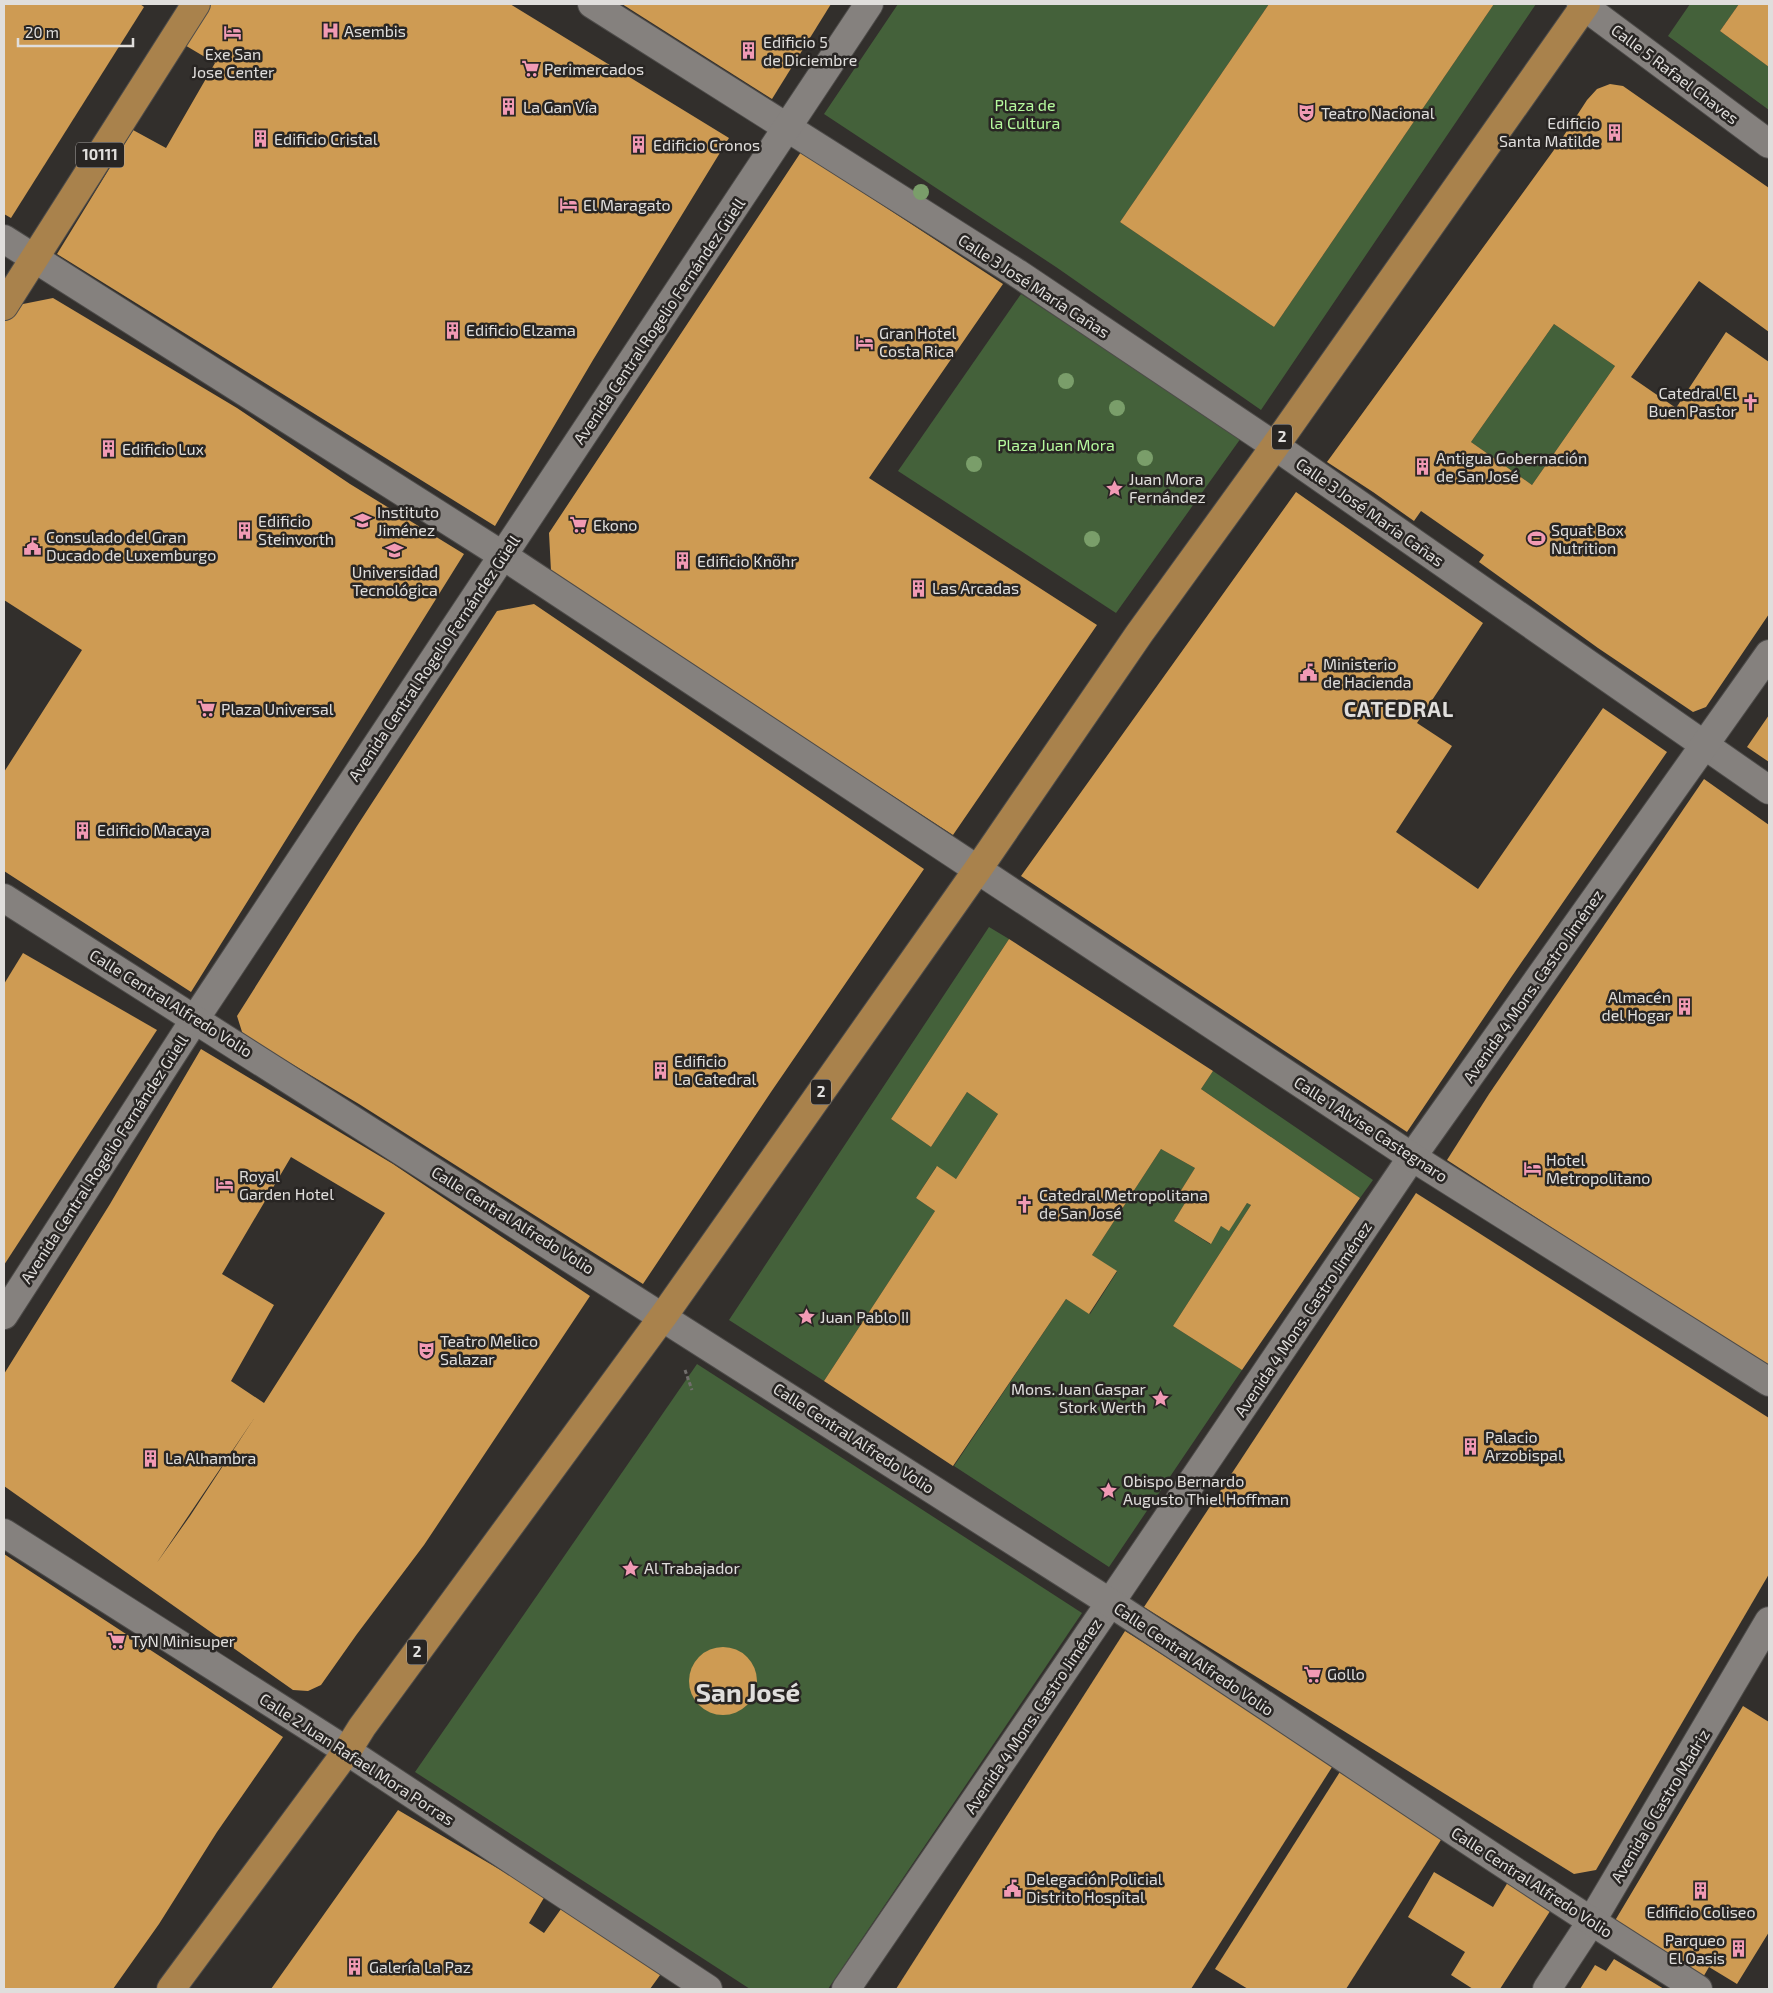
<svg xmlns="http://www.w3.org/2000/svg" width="1773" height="1993" font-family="'Exo 2',sans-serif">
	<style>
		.green { fill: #44613a }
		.building { fill: #ce9b53; fill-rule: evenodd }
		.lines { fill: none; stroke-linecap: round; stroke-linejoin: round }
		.pedestrian-casing { stroke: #4d4b49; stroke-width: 30 }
		.minor-casing { stroke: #4d4b49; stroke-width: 30 }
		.tertiary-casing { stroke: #4d4b49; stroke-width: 30 }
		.trunk-casing { stroke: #4d4b49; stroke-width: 30 }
		.path { stroke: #716e6c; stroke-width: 3; stroke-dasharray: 4 2.5; stroke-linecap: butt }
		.pedestrian { stroke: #85817e; stroke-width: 28 }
		.minor { stroke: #85817e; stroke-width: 28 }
		.tertiary { stroke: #85817e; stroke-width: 28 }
		.trunk { stroke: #a9824c; stroke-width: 28 }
		.tree { fill: #7a9e6a }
		.labels { text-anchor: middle; stroke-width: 5; stroke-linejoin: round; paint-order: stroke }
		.shield { fill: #282523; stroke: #a9a6a4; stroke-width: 1 }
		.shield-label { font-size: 15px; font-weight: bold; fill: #e0dedc }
		.poi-label { font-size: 16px; fill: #e0dedc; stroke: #282523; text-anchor: start }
		.street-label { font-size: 16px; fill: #e0dedc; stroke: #282523 }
		.park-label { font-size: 16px; fill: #b5f99d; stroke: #282523 }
		.district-label { font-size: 21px; font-weight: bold; letter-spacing: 1px; fill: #e0dedc; stroke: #282523 }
		.town-label { font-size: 26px; font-weight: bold; fill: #e0dedc; stroke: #282523 }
	</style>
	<rect width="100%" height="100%" fill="#322f2c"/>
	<!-- green -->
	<g class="green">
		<polygon points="898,4 1269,4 1120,222 1274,327 1494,4 1536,4 1261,410 1056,267 824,114"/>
		<polygon points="1690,4 1739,4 1720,31 1769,67 1769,110 1668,36"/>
		<polygon points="1021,294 1241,438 1116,613 898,471"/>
		<polygon points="1554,324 1615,366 1532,485 1471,442"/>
		<polygon points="989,927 1009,939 891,1119 931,1147 967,1092 998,1114 956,1179 936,1167 916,1198 935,1211 824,1381 729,1320"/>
		<polygon points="1213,1071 1373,1180 1360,1198 1201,1089"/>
		<polygon points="1161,1149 1195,1168 1180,1192 1188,1198 1174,1221 1210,1244 1221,1226 1229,1230 1247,1203 1251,1205 1173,1326 1242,1370 1109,1567 954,1466 1066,1299 1090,1314 1117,1272 1092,1255"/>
		<polygon points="697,1364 1082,1613 828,1989 750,1989 415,1772"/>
	</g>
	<!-- building -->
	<g class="building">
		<polygon points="4,4 140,4 144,7 11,218 4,214"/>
		<polygon points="210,4 510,4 729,138 593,360 495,526 57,254 133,130 166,148 215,63 183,44"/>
		<polygon points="622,4 831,4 772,99"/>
		<polygon points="1269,4 1494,4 1274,327 1120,222"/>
		<polygon points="1739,4 1769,4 1769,67 1720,31"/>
		<path d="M1610,84L1623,86L1769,188V332L1699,281L1631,377L1676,408L1726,332L1769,362V614L1706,707L1693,712L1598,648L1479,562L1484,555L1421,511L1414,521L1373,492L1327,462L1559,143L1587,100L1597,89ZM1554,324L1615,366L1532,485L1471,442Z"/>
		<polygon points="801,152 1003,284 869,478 1097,625 953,835 730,690 551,571 549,533"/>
		<polygon points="53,298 237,408 350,484 464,554 191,992 4,871 4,772 82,650 4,600 4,321 13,306"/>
		<polygon points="1296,492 1483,623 1417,723 1452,746 1396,832 1478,889 1603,708 1667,752 1512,976 1407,1132 1021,876"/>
		<polygon points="534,604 924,869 771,1092 643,1284 359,1104 243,1035 237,1016 357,826 497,611"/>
		<polygon points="1769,715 1769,762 1747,747"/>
		<polygon points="1704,779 1769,825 1769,1367 1654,1294 1447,1160 1489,1094"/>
		<polygon points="1009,939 1213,1071 1201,1089 1360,1198 1242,1370 1173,1326 1251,1205 1247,1203 1229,1231 1221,1226 1211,1244 1174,1221 1188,1198 1180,1192 1195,1168 1161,1149 1092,1255 1117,1271 1089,1314 1066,1299 953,1466 824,1381 935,1211 916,1198 937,1166 956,1179 998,1114 967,1092 931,1147 891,1119"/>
		<polygon points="23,953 157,1030 4,1265 4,984"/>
		<path d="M201,1049L393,1164L590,1296L424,1545L357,1634L321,1685L308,1691L293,1690L4,1486V1374L110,1204ZM291,1157L385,1213L264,1403L231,1381L274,1305L222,1274ZM255,1417L190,1516L156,1564Z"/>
		<polygon points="1416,1193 1769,1418 1769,1574 1596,1870 1574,1874 1144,1607"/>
		<polygon points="4,1554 283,1737 217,1832 159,1924 113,1989 4,1989"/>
		<polygon points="1125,1631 1334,1764 1191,1989 896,1989"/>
		<circle cx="723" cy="1681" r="34"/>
		<polygon points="1743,1706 1769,1722 1769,1932 1737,1984 1709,1967 1702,1979 1613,1924"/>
		<polygon points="1343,1767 1446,1832 1346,1989 1248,1989 1215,1969"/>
		<polygon points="398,1810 545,1896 529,1923 544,1933 561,1909 663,1971 650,1989 271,1989"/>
		<polygon points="1434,1872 1493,1907 1511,1877 1554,1905 1500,1989 1473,1989 1451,1975 1465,1952 1408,1917"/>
		<polygon points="1614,1959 1664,1989 1580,1989 1595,1965 1606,1971"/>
	</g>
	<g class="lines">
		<defs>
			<g id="pedestrian">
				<polyline points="592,4 1017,273 1275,446 1769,790"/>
				<polyline points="4,1315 195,1019 869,4"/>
				<polyline points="4,1533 347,1751 708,1989"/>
				<polyline points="846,1989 1110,1603 1412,1157 1769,654"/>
			</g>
			<g id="minor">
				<polyline points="1581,4 1769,144"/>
				<polyline points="1547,1989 1591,1922 1769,1621"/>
			</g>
			<g id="tertiary">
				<polyline points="4,239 502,555 1412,1157 1769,1382"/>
				<path d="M4,898C372,1130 740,1363 1106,1600C1304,1729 1498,1864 1698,1989"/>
			</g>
			<g id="trunk">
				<polyline points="4,306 196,4"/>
				<polyline points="171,1989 347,1751 362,1727 664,1315 978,869 1139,634 1275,446 1586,4"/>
			</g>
		</defs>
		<!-- pedestrian casing -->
		<use href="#pedestrian" class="pedestrian-casing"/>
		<!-- minor casing -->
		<use href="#minor" class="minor-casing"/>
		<!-- tertiary casing -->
		<use href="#tertiary" class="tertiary-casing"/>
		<!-- trunk casing -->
		<use href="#trunk" class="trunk-casing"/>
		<!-- path -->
		<polyline class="path" points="685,1370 692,1390"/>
		<!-- pedestrian -->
		<use href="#pedestrian" class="pedestrian"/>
		<!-- minor -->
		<use href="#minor" class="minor"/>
		<!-- tertiary -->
		<use href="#tertiary" class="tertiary"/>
		<!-- trunk -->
		<use href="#trunk" class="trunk"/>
	</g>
	<!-- trees -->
	<g class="tree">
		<circle cx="921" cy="192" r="8"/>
		<circle cx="1066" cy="381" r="8"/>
		<circle cx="1117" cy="408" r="8"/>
		<circle cx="1145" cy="458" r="8"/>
		<circle cx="974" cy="464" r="8"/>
		<circle cx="1092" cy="539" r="8"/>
	</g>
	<!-- icons -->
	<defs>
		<symbol id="hospital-bare" viewBox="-9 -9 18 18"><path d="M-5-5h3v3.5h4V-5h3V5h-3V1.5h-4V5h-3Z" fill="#f19ab4" stroke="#282523" stroke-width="2.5" paint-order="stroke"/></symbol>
		<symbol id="hotel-bare" viewBox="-9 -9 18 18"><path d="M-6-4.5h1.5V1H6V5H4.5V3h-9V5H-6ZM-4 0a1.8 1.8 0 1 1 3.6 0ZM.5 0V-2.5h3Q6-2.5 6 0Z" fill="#f19ab4" stroke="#282523" stroke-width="2.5" paint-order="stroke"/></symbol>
		<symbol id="building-bare" viewBox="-9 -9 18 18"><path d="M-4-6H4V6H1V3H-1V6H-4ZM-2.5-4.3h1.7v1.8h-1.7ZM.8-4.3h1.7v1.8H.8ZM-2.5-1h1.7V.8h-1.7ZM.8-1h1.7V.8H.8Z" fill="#f19ab4" stroke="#282523" stroke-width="2.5" paint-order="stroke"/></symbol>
		<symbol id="supermarket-bare" viewBox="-9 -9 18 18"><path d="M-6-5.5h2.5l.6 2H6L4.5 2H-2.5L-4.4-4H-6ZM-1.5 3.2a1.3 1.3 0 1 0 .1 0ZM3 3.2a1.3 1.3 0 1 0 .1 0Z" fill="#f19ab4" stroke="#282523" stroke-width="2.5" paint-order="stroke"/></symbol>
		<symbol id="theatre-bare" viewBox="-9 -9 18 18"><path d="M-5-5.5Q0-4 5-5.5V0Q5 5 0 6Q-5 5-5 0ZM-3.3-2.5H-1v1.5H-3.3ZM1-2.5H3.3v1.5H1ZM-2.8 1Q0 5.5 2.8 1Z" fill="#f19ab4" stroke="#282523" stroke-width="2.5" paint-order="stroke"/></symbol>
		<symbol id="church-bare" viewBox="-9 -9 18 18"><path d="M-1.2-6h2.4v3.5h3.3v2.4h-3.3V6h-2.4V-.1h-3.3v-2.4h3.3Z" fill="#f19ab4" stroke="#282523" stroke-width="2.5" paint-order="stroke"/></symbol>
		<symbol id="sight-bare" viewBox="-9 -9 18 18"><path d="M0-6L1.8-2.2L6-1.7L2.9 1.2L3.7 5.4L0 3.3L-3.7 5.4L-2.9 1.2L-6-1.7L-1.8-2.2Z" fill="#f19ab4" stroke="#282523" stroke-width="2.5" paint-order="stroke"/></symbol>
		<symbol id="university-bare" viewBox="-9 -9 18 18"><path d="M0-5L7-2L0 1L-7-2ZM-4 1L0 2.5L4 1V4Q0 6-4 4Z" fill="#f19ab4" stroke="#282523" stroke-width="2.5" paint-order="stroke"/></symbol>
		<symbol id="stadium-bare" viewBox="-9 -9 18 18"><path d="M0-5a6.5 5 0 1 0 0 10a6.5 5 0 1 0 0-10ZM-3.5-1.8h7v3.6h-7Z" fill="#f19ab4" stroke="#282523" stroke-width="2.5" paint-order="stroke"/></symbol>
		<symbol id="civic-bare" viewBox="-9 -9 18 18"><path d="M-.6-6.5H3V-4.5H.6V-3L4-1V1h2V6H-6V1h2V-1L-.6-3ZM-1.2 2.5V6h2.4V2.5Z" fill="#f19ab4" stroke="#282523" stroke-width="2.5" paint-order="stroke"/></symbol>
	</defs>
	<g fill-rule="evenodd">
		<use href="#hospital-bare" x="318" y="18" width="25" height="25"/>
		<use href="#hotel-bare" x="220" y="20" width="25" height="25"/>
		<use href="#building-bare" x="736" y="38" width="25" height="25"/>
		<use href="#supermarket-bare" x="518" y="56" width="25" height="25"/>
		<use href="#building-bare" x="496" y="94" width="25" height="25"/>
		<use href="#theatre-bare" x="1294" y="100" width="25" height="25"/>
		<use href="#building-bare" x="1602" y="120" width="25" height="25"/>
		<use href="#building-bare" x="248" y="126" width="25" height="25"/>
		<use href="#building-bare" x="626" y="132" width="25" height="25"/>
		<use href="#hotel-bare" x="556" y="192" width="25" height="25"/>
		<use href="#building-bare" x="440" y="318" width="25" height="25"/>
		<use href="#hotel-bare" x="852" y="330" width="25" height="25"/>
		<use href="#church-bare" x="1738" y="390" width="25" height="25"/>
		<use href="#building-bare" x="96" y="436" width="25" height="25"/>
		<use href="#building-bare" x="1410" y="454" width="25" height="25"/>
		<use href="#sight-bare" x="1102" y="476" width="25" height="25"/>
		<use href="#university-bare" x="350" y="508" width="25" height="25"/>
		<use href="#supermarket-bare" x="566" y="512" width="25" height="25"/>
		<use href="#building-bare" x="232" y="518" width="25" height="25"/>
		<use href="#stadium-bare" x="1524" y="526" width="25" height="25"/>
		<use href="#civic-bare" x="20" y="534" width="25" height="25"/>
		<use href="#university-bare" x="382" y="538" width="25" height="25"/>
		<use href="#building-bare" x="670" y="548" width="25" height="25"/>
		<use href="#building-bare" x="906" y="576" width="25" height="25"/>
		<use href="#civic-bare" x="1296" y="660" width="25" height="25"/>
		<use href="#supermarket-bare" x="194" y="696" width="25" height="25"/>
		<use href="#building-bare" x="70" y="818" width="25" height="25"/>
		<use href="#building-bare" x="1672" y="994" width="25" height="25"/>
		<use href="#building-bare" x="648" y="1058" width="25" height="25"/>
		<use href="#hotel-bare" x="1520" y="1156" width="25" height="25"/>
		<use href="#hotel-bare" x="212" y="1172" width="25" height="25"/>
		<use href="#church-bare" x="1012" y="1192" width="25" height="25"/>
		<use href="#sight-bare" x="794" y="1304" width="25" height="25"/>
		<use href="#theatre-bare" x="414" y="1338" width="25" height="25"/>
		<use href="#sight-bare" x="1148" y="1386" width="25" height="25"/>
		<use href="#building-bare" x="1458" y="1434" width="25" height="25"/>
		<use href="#building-bare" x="138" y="1446" width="25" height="25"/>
		<use href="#sight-bare" x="1096" y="1478" width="25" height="25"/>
		<use href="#sight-bare" x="618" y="1556" width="25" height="25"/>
		<use href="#supermarket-bare" x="104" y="1628" width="25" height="25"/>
		<use href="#supermarket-bare" x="1300" y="1662" width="25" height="25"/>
		<use href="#civic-bare" x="1000" y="1876" width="25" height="25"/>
		<use href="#building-bare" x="1688" y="1878" width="25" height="25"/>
		<use href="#building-bare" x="1726" y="1936" width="25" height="25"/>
		<use href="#building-bare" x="342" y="1954" width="25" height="25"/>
	</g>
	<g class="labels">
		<!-- shield labels -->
		<g class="shield">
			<rect x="76" y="142.5" width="48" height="25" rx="4"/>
			<rect x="1272" y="424.5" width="20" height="25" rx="4"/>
			<rect x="811" y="1079.5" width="20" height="25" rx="4"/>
			<rect x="407" y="1639.5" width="20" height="25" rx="4"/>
		</g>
		<g class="shield-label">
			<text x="100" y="160">10111</text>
			<text x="1282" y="442">2</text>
			<text x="821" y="1097">2</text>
			<text x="417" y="1657">2</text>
		</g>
		<!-- poi labels -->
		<g class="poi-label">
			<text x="344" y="37">Asembis</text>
			<text x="763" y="48">Edificio 5<tspan x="763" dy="18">de Diciembre</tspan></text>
			<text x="233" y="60" text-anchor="middle">Exe San<tspan x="233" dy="18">Jose Center</tspan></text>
			<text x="544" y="75">Perimercados</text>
			<text x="523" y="113">La Gan Vía</text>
			<text x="1321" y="119">Teatro Nacional</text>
			<text x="1600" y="129" text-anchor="end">Edificio<tspan x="1600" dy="18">Santa Matilde</tspan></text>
			<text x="274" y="145">Edificio Cristal</text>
			<text x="653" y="151">Edificio Cronos</text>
			<text x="583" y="211">El Maragato</text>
			<text x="466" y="336">Edificio Elzama</text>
			<text x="879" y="339">Gran Hotel<tspan x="879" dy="18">Costa Rica</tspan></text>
			<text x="1737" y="399" text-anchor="end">Catedral El<tspan x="1737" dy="18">Buen Pastor</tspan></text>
			<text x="122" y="455">Edificio Lux</text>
			<text x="1436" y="464">Antigua Gobernación<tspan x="1436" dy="18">de San José</tspan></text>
			<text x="1129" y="485">Juan Mora<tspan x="1129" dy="18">Fernández</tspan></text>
			<text x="377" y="518">Instituto<tspan x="377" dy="18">Jiménez</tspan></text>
			<text x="258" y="527">Edificio<tspan x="258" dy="18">Steinvorth</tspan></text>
			<text x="593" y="531">Ekono</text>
			<text x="1551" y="536">Squat Box<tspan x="1551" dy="18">Nutrition</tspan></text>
			<text x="46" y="543">Consulado del Gran<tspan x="46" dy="18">Ducado de Luxemburgo</tspan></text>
			<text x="697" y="567">Edificio Knöhr</text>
			<text x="395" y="578" text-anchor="middle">Universidad<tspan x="395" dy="18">Tecnológica</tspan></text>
			<text x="932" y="594">Las Arcadas</text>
			<text x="1323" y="670">Ministerio<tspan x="1323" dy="18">de Hacienda</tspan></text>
			<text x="221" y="715">Plaza Universal</text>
			<text x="97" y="836">Edificio Macaya</text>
			<text x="1671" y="1003" text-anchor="end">Almacén<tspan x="1671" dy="18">del Hogar</tspan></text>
			<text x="674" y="1067">Edificio<tspan x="674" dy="18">La Catedral</tspan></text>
			<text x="1546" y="1166">Hotel<tspan x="1546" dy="18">Metropolitano</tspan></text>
			<text x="239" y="1182">Royal<tspan x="239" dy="18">Garden Hotel</tspan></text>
			<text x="1039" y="1201">Catedral Metropolitana<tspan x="1039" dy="18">de San José</tspan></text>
			<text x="820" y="1323">Juan Pablo II</text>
			<text x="440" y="1347">Teatro Melico<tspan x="440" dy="18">Salazar</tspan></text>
			<text x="1146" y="1395" text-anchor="end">Mons. Juan Gaspar<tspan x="1146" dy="18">Stork Werth</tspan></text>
			<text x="1485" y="1443">Palacio<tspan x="1485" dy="18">Arzobispal</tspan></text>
			<text x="165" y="1464">La Alhambra</text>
			<text x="1123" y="1487">Obispo Bernardo<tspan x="1123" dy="18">Augusto Thiel Hoffman</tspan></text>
			<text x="644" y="1574">Al Trabajador</text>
			<text x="131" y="1647">TyN Minisuper</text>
			<text x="1327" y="1680">Gollo</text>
			<text x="1026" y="1885">Delegación Policial<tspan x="1026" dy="18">Distrito Hospital</tspan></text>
			<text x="1701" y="1918" text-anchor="middle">Edificio Coliseo</text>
			<text x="1725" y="1946" text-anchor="end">Parqueo<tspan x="1725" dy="18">El Oasis</tspan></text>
			<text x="369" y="1973">Galería La Paz</text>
		</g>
		<!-- street labels -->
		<g class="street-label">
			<text transform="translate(1675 74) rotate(37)" y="6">Calle 5 Rafael Chaves</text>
			<text transform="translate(1034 286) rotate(33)" y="6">Calle 3 José María Cañas</text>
			<text transform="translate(659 321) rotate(-56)" y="6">Avenida Central Rogelio Fernández Güell</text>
			<text transform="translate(1370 512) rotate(35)" y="6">Calle 3 José María Cañas</text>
			<text transform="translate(434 658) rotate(-56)" y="6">Avenida Central Rogelio Fernández Güell</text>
			<text transform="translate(1533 986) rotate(-55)" y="6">Avenida 4 Mons. Castro Jiménez</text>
			<text transform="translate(171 1003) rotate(32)" y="6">Calle Central Alfredo Volio</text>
			<text transform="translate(1371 1129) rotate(33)" y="6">Calle 1 Alvise Castegnaro</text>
			<text transform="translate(104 1159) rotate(-57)" y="6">Avenida Central Rogelio Fernández Güell</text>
			<text transform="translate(513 1220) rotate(32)" y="6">Calle Central Alfredo Volio</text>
			<text transform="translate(1303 1319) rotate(-56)" y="6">Avenida 4 Mons. Castro Jiménez</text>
			<text transform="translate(854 1438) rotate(33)" y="6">Calle Central Alfredo Volio</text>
			<text transform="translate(1194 1659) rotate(34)" y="6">Calle Central Alfredo Volio</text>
			<text transform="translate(1033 1716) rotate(-56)" y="6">Avenida 4 Mons. Castro Jiménez</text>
			<text transform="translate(357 1759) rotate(33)" y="6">Calle 2 Juan Rafael Mora Porras</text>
			<text transform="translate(1660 1806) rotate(-59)" y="6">Avenida 6 Castro Madriz</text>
			<text transform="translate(1532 1882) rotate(33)" y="6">Calle Central Alfredo Volio</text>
		</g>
		<!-- park labels -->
		<g class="park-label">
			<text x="1025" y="111">Plaza de<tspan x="1025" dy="18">la Cultura</tspan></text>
			<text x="1056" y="451">Plaza Juan Mora</text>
		</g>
		<!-- district labels -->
		<g class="district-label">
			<text x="1399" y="717">CATEDRAL</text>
		</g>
		<!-- town labels -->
		<g class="town-label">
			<text x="748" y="1702">San José</text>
		</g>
	</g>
	<!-- border -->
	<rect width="1773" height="1993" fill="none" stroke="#e0dedc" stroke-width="10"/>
	<!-- scale -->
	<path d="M18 38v8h115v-8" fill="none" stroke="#e0dedc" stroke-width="2.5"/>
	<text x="25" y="38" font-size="15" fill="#e0dedc" stroke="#282523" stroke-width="4" paint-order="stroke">20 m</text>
</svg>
